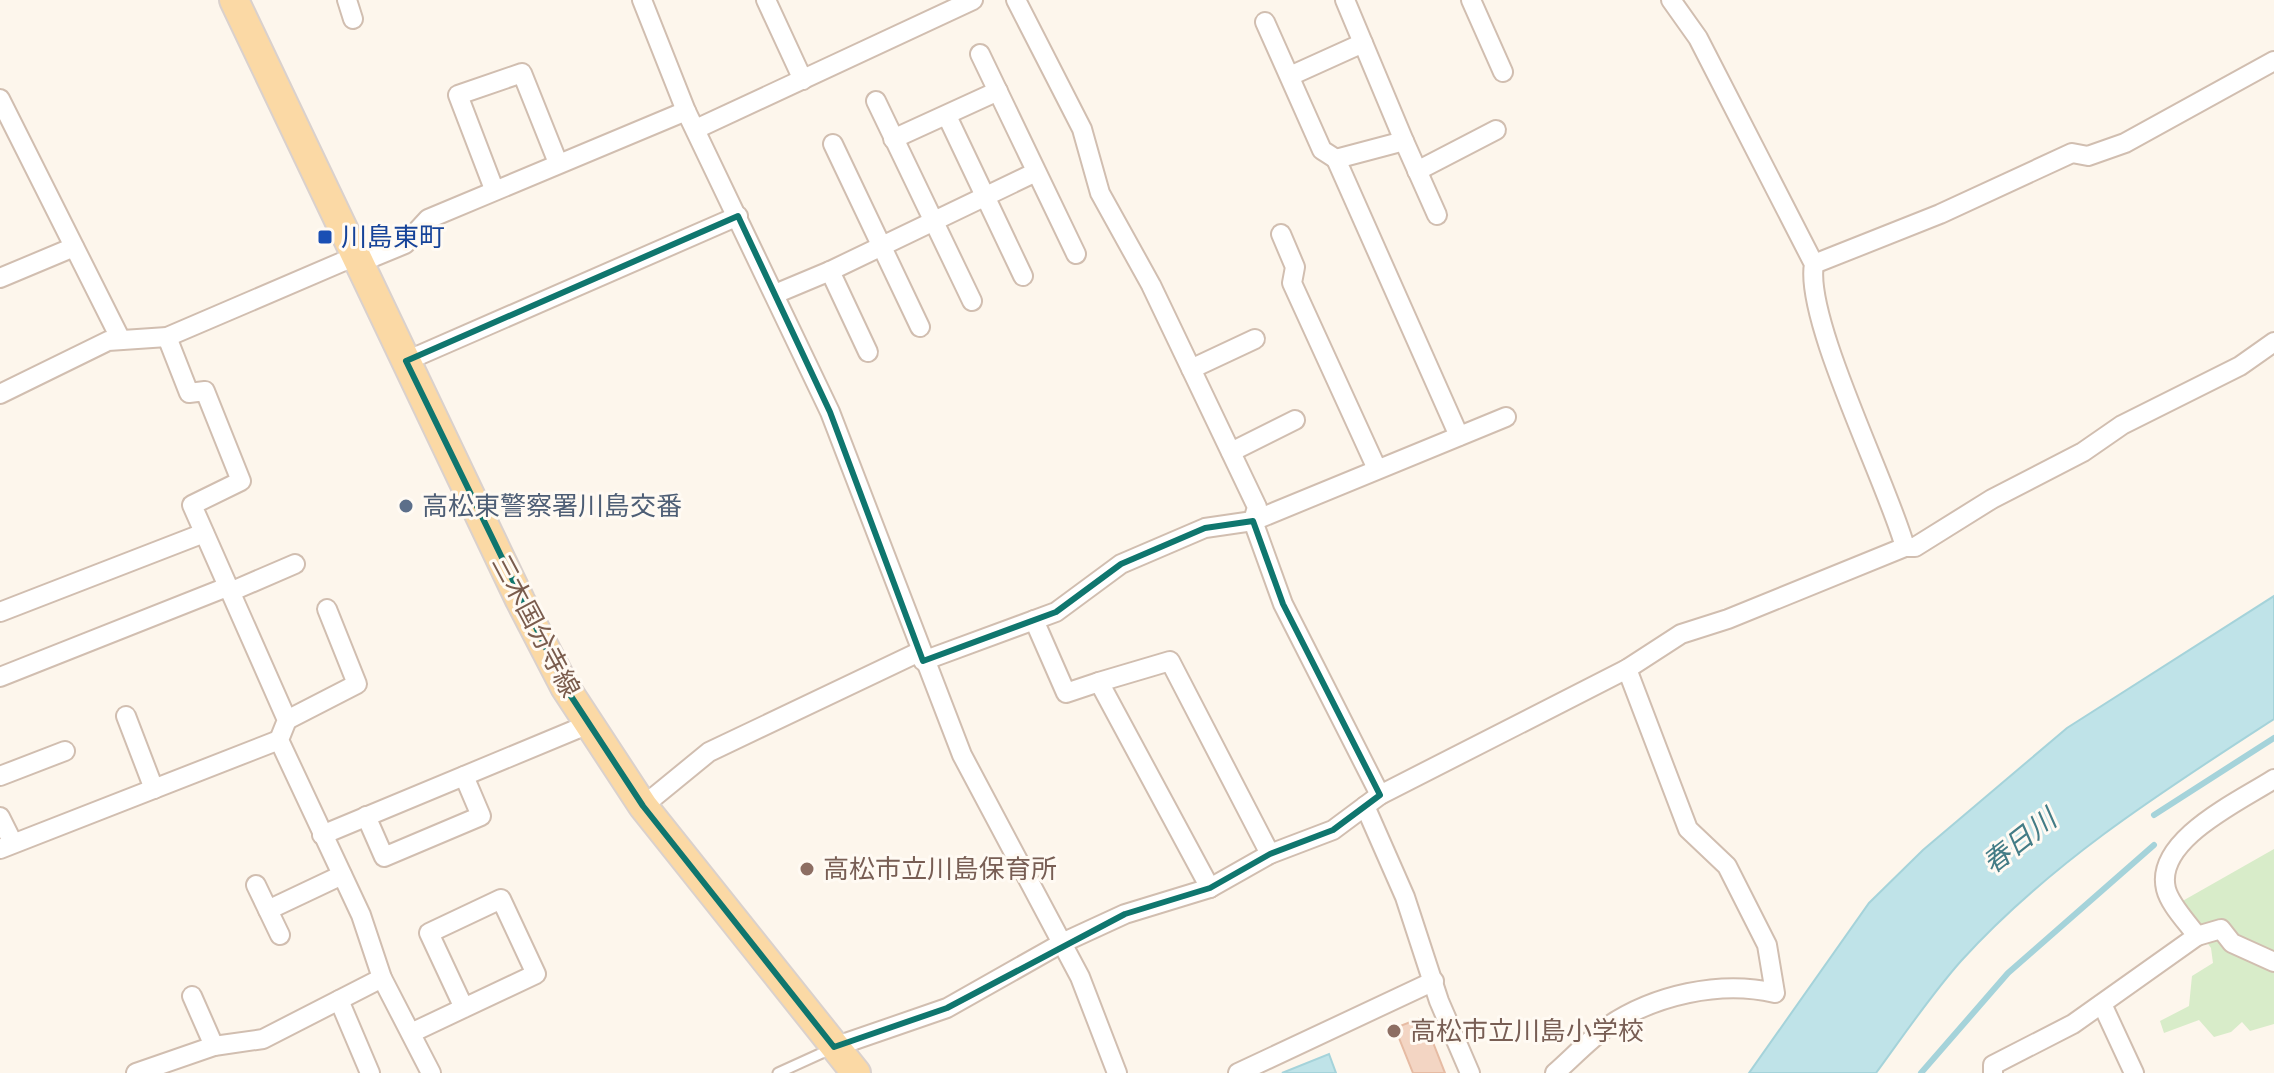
<svg xmlns="http://www.w3.org/2000/svg" width="2274" height="1073" font-family="'Space Grotesk','Noto Sans JP',sans-serif">
	<style>
		.green { fill: #d8ecc9 }
		.water { fill: #bfe3e8; stroke: #a5d3da; stroke-width: 2 }
		.lines { fill: none; stroke-linecap: round; stroke-linejoin: round }
		.stream { stroke: #a5d3da; stroke-width: 6 }
		.building { fill: #f3d5c3; stroke: #e6bba3; stroke-width: 2 }
		.service-casing { stroke: #d1beb0; stroke-width: 13 }
		.minor-casing { stroke: #d1beb0; stroke-width: 22 }
		.primary-casing { stroke: #dad1cd; stroke-width: 32 }
		.service { stroke: #fff; stroke-width: 9 }
		.minor { stroke: #fff; stroke-width: 18 }
		.primary { stroke: #fbd9a5; stroke-width: 28 }
		.marked { fill: none; stroke: #0f766e; stroke-width: 6; stroke-linejoin: round }
		.transit-dot { fill: #1a4fb4; stroke: #fffaf3; stroke-width: 3 }
		.service-dot { fill: #5c6f8a; stroke: #fffaf3; stroke-width: 3 }
		.education-dot { fill: #8d6e63; stroke: #fffaf3; stroke-width: 3 }
		.labels { text-anchor: middle; stroke-width: 6; stroke-linejoin: round; paint-order: stroke }
		.transit-label { font-size: 26px; fill: #164399; stroke: #fffaf3; text-anchor: start }
		.service-label { font-size: 26px; fill: #4e5e75; stroke: #fffaf3; text-anchor: start }
		.street-label { font-size: 26px; fill: #7a5c4d; stroke: #fffaf3 }
		.education-label { font-size: 26px; fill: #785e54; stroke: #fffaf3; text-anchor: start }
		.water-label { font-size: 28px; font-style: italic; fill: #437c86; stroke: #fffaf3 }
	</style>
	<rect width="100%" height="100%" fill="#fdf6ec"/>
	<!-- green -->
	<polygon class="green" points="2274,849 2274,1024 2250,1031 2242,1022 2231,1032 2214,1037 2199,1020 2164,1033 2160,1021 2189,1006 2192,976 2213,963 2211,948 2179,903"/>
	<!-- water -->
	<g class="water">
		<path d="M2274,596V719C2163,791 2051,862 1961,961C1930,996 1904,1035 1876,1073H1749L1869,903L1923,850L2067,728Z"/>
		<polygon points="1329,1054 1336,1073 1282,1073"/>
	</g>
	<g class="lines">
		<!-- stream -->
		<g class="stream">
			<polyline points="2154,815 2274,738"/>
			<polyline points="1921,1073 2008,973 2154,845"/>
		</g>
	</g>
	<!-- building -->
	<polygon class="building" points="1423,1017 1445,1073 1413,1073 1395,1028"/>
	<g class="lines">
		<defs>
			<polyline id="service" points="778,1073 833,1048"/>
			<g id="minor">
				<polyline points="347,0 353,19"/>
				<polyline points="642,0 686,111 830,412 962,755 1080,977 1117,1073"/>
				<polyline points="766,0 803,80"/>
				<polyline points="1016,0 1082,129 1100,193 1151,285 1257,507 1253,521 1283,604 1380,795"/>
				<polyline points="1345,0 1404,141 1336,159 1459,436"/>
				<polyline points="1471,0 1503,72"/>
				<path d="M1671,0L1698,38L1814,264C1804,319 1887,482 1905,547"/>
				<polyline points="1265,22 1322,150 1336,159"/>
				<polyline points="980,54 1076,254"/>
				<polyline points="1290,76 1363,43"/>
				<polyline points="0,99 121,340"/>
				<polyline points="876,101 972,301"/>
				<polyline points="947,116 1023,276"/>
				<polyline points="696,129 973,0"/>
				<polyline points="893,139 998,91"/>
				<polyline points="1404,141 1437,215"/>
				<polyline points="833,144 920,327"/>
				<polyline points="1417,171 1496,130"/>
				<polyline points="494,189 458,95 522,73 558,163"/>
				<polyline points="1281,234 1295,267 1292,283 1377,469"/>
				<polyline points="359,263 405,244 428,219 686,111"/>
				<polyline points="1814,264 1940,214 2072,153 2088,156 2125,143 2274,61"/>
				<polyline points="830,271 868,352"/>
				<polyline points="0,278 74,247"/>
				<polyline points="775,294 830,271 1036,172"/>
				<polyline points="167,337 189,393 205,391 241,481 192,505 287,720 279,740 361,915 382,978 431,1073"/>
				<polyline points="406,361 738,216"/>
				<polyline points="1191,369 1255,339"/>
				<polyline points="0,394 108,341 167,337 356,256"/>
				<polyline points="1231,452 1295,420"/>
				<polyline points="230,592 295,564"/>
				<polyline points="0,612 204,533"/>
				<polyline points="1034,620 1066,693 1099,682 1210,888"/>
				<polyline points="923,661 1056,612 1121,564 1205,528 1253,521 1506,417"/>
				<polyline points="0,677 227,587"/>
				<polyline points="1099,682 1170,661 1270,854"/>
				<polyline points="126,716 154,789"/>
				<polyline points="287,720 357,684 327,609"/>
				<polyline points="0,776 65,751"/>
				<polyline points="643,806 709,752 919,652"/>
				<polyline points="1365,806 1405,897 1439,1001 1470,1073"/>
				<polyline points="366,816 384,857 481,816 464,776"/>
				<polyline points="0,817 13,843"/>
				<polyline points="322,835 589,724"/>
				<polyline points="0,849 279,740"/>
				<polyline points="256,885 280,935"/>
				<polyline points="268,910 342,875"/>
				<polyline points="2197,936 2221,929 2232,943 2274,962"/>
				<polyline points="192,996 214,1046"/>
				<polyline points="339,1000 370,1073"/>
				<polyline points="2102,1004 2134,1073"/>
				<polyline points="411,1033 536,974 501,899 429,933 464,1008"/>
				<polyline points="834,1047 947,1008 1062,943 1125,914 1210,888 1270,854 1333,830 1380,795 1627,669 1681,634 1728,619 1905,547 1915,547 1992,499 2083,452 2122,425 2240,366 2274,342"/>
				<polyline points="136,1073 214,1046 263,1039 382,978"/>
				<polyline points="1238,1073 1434,981"/>
				<path d="M1555,1073C1572,1058 1589,1040 1607,1027C1654,995 1720,980 1775,993L1767,945L1727,866L1688,829L1627,669"/>
				<path d="M1993,1073V1065L2073,1024L2197,936C2187,922 2170,905 2166,889C2154,840 2240,801 2274,779"/>
			</g>
			<polyline id="primary" points="234,0 520,600 565,687 643,806 856,1073"/>
		</defs>
		<!-- service casing -->
		<use href="#service" class="service-casing"/>
		<!-- minor casing -->
		<use href="#minor" class="minor-casing"/>
		<!-- primary casing -->
		<use href="#primary" class="primary-casing"/>
		<!-- service -->
		<use href="#service" class="service"/>
		<!-- minor -->
		<use href="#minor" class="minor"/>
		<!-- primary -->
		<use href="#primary" class="primary"/>
	</g>
	<!-- marked area -->
	<path class="marked" d="M738,216L830,412L923,661L1056,612L1121,564L1205,528L1253,521L1283,604L1380,795L1333,830L1270,854L1210,888L1125,914L947,1008L834,1047L643,806L565,687L406,361Z"/>
	<!-- markers -->
	<rect class="transit-dot" x="317" y="229" width="16" height="16" rx="4"/>
	<circle class="service-dot" cx="406" cy="506" r="8"/>
	<g class="education-dot">
		<circle cx="807" cy="869" r="8"/>
		<circle cx="1394" cy="1031" r="8"/>
	</g>
	<g class="labels">
		<!-- transit labels -->
		<g class="transit-label">
			<text x="341" y="246">川島東町</text>
		</g>
		<!-- service labels -->
		<g class="service-label">
			<text x="422" y="515">高松東警察署川島交番</text>
		</g>
		<!-- street labels -->
		<g class="street-label">
			<text transform="translate(536 626) rotate(62)" y="9">三木国分寺線</text>
		</g>
		<!-- education labels -->
		<g class="education-label">
			<text x="823" y="878">高松市立川島保育所</text>
			<text x="1410" y="1040">高松市立川島小学校</text>
		</g>
		<!-- water labels -->
		<g class="water-label">
			<text transform="translate(2019 841) rotate(-38)" y="10">春日川</text>
		</g>
	</g>
</svg>
